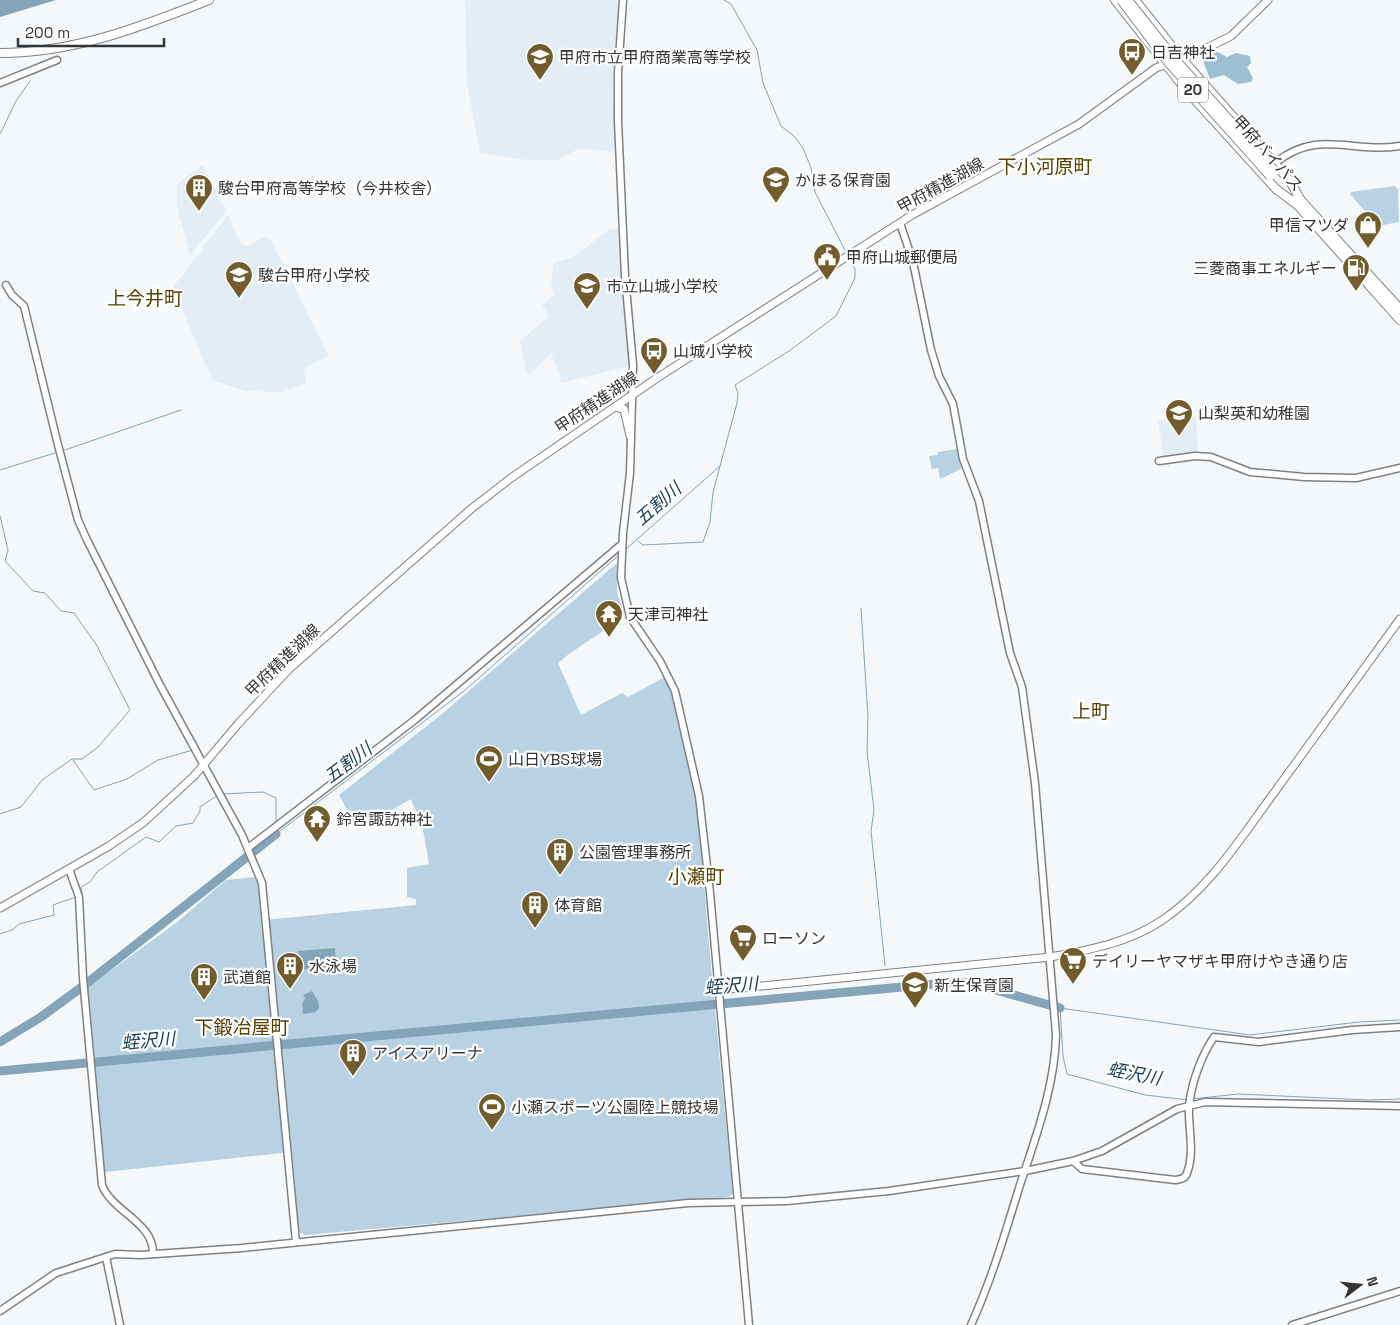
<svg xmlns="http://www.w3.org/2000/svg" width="1400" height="1325" font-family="'Space Grotesk','Noto Sans JP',sans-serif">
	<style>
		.built { fill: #e2edf5 }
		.green { fill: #b8d2e3 }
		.forest { fill: #9dbfd4 }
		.water { fill: #83a4b9 }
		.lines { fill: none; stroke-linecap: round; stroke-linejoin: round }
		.stream { stroke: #83a4b9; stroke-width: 1 }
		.river { stroke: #83a4b9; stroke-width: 9 }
		.tertiary-casing { stroke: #7e8184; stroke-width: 9 }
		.secondary-casing { stroke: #7e8184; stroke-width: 9 }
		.trunk-casing { stroke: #7e8184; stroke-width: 10 }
		.tertiary { stroke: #fff; stroke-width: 6 }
		.secondary { stroke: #fff; stroke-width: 7 }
		.trunk { stroke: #fff; stroke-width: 8 }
		.trunk-bridge-casing { stroke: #7e8184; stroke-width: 10; stroke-linecap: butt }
		.trunk-bridge { stroke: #fff; stroke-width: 8 }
		.labels { text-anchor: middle; stroke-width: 4.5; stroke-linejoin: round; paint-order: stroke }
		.shield { fill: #fff; stroke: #717272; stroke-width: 1 }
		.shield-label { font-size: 15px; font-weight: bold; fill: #343536 }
		.poi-label { font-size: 16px; fill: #343536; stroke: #fff; text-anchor: start }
		.street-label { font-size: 16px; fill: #343536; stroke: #fff }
		.water-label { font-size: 18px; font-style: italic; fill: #123e55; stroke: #fff }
		.quarter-label { font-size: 19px; fill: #574000; stroke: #fff }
	</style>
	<rect width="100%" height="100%" fill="#f4f8fb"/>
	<!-- built -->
	<g class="built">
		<polygon points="465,0 619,0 613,79 615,152 580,148 557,160 527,160 480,153 467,84"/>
		<polygon points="203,165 226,211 190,256 177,207 177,184"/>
		<polygon points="228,215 241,244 247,246 265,237 270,238 329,356 304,368 306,383 283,392 246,391 212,380 173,287"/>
		<polygon points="622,228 633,365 562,383 551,353 533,372 527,374 520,341 549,316 542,305 554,295 551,288 553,269 552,263 573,257 610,229"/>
		<polygon points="1196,417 1198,454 1164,459 1158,420"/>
	</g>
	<!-- green -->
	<g class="green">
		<polygon points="1395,186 1398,189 1399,222 1378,226 1350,194 1351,192"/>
		<polygon points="957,449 961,469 940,479 938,468 932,469 929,456 938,455 937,452"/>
		<path d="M617,563V593L624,613C605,634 579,644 558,663L581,715L622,693L628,697L665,677C699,756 701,848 708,933C716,1020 724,1106 733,1193L729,1197L305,1235L299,1232L292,1152L105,1172L84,990L176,923L226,880L257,877L264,920L416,905V899L407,897V868L429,864L423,830L411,799L372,821L355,824L339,795L442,714Z"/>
	</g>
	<!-- forest -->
	<polygon class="forest" points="1214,50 1227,57 1236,53 1250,56 1251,63 1247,67 1253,78 1251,82 1238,84 1224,75 1210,79 1202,58 1205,53"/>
	<!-- water -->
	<g class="water">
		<polygon points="0,0 56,0 0,17"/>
		<polygon points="335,948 336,966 300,970 298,951"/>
		<polygon points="312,991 318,1001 319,1008 316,1012 303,1014 302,1005 305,998 303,995"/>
	</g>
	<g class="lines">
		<!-- stream -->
		<g class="stream">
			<polyline points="724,0 731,4 757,50 763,83 781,126 794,136 803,148 811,168 815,192 846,252"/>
			<polyline points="0,134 16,101 30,81"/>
			<polyline points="62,451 181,410"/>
			<polyline points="0,470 58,452"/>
			<polyline points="0,516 8,550 5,561 33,591 45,593 61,611 74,613 96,644 130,710 98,747 82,759 72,759 42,780 21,807 0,814"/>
			<polyline points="638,541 643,545 703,542 710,522 713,492 737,403 738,393 735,385 789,351 836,316 855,278 855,269 849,258"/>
			<polyline points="625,550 720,466"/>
			<polyline points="861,608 868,717 867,751 874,810 871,831 885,966"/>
			<polyline points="73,760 94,790 127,779 158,760 193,750"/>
			<polyline points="222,794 263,792 276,798 276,822"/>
			<polyline points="276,831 276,834 464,691 620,554"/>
			<polyline points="82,894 81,887 90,882 97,872 146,837 159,842 176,826 193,823 200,811 200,807 218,795"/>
			<polyline points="0,934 12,930 19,924 54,915 53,905 76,897"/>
			<polyline points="1192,1099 1238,1094 1369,1100 1400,1099"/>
			<polyline points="1188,1100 1145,1095 1067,1074 1063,1056 1060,1008 1250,1035 1359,1022 1400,1020"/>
		</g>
		<!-- river -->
		<g class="river">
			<polyline points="0,1042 41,1017 82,987 276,834"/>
			<polyline points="0,1071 956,982 971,983 1060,1008"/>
		</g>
		<defs>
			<g id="tertiary">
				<polyline points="623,0 618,73 618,121 625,276 633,365 630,473 623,533 621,578 630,617 660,661 675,691 699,796 710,893 749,1325"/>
				<polyline points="0,83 57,60"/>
				<path d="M1275,163C1319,128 1351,154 1400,146"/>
				<path d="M900,223L913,262L931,350L939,376L953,404L963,459L979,501L1010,653L1022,687L1035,783L1056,1035C1055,1087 1035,1139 1019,1188C1005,1234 991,1281 971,1325"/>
				<polyline points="6,285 12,295 24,306 58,445 78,520 87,540 160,685 242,835 262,883 296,1242"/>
				<polyline points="1159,461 1195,456 1211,457 1250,472 1304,477 1356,478 1400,468"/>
				<polyline points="248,848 416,719 622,544"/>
				<path d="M69,869L79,897L83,978L102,1185C112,1212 154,1222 153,1254"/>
				<path d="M1073,1161L1082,1169L1175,1180C1181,1179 1185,1179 1187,1173C1195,1153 1188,1127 1189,1107C1191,1084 1201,1056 1214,1037L1259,1042L1352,1030L1400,1027"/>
				<polyline points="106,1257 120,1325"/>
				<polyline points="0,1311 56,1273 115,1254 141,1255 242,1248 688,1203 787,1201 889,1191 1025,1171 1073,1161 1102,1151 1177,1109 1205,1102 1400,1106"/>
				<polyline points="1292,1325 1400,1291"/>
			</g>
			<g id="secondary">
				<polyline points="615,407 624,409 630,436"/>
				<polyline points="0,908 109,846 144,822 194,776 238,724 289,669 471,509 511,478 660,376 912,215 1079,124 1156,68 1197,53 1231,36 1268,0"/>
				<path d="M717,986L727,989L742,988L1050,957C1088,950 1128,943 1161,921C1208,890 1238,842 1271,797C1314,738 1357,679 1400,619"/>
			</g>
			<g id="trunk">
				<polyline points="1115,0 1186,90 1276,189 1296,204"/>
				<polyline points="1135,0 1182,59 1290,181 1301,201"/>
				<path d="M0,53C75,53 140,27 209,0"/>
				<polyline points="1298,197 1400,309"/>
				<polyline points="1293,200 1400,320"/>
			</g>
		</defs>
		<!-- tertiary casing -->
		<use href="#tertiary" class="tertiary-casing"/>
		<!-- secondary casing -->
		<use href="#secondary" class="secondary-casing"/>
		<!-- trunk casing -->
		<use href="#trunk" class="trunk-casing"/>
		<!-- tertiary -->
		<use href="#tertiary" class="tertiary"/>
		<!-- secondary -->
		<use href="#secondary" class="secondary"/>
		<!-- trunk -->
		<use href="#trunk" class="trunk"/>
		<defs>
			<g id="trunk-bridge">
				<polyline points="1121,0 1167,61 1270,176"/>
				<polyline points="1128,0 1174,58 1275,171"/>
			</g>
		</defs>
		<!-- trunk-bridge casing -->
		<use href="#trunk-bridge" class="trunk-bridge-casing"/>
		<!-- trunk-bridge -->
		<use href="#trunk-bridge" class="trunk-bridge"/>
	</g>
	<!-- icons -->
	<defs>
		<symbol id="bus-pin" viewBox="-11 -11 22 30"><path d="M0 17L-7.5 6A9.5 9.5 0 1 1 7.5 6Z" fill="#725c2c" stroke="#fff"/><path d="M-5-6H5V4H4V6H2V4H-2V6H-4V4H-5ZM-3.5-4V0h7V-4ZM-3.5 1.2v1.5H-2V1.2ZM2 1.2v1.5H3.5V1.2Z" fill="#fff"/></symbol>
		<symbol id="school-pin" viewBox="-11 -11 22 30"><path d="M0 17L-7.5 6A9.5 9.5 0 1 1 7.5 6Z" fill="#725c2c" stroke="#fff"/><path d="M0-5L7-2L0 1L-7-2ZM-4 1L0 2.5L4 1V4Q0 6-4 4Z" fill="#fff"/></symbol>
		<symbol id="building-pin" viewBox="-11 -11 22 30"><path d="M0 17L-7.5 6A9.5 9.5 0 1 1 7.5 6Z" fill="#725c2c" stroke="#fff"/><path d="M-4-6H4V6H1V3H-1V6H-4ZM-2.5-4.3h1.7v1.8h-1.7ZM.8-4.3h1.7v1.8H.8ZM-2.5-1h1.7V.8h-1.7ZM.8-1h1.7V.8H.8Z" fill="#fff"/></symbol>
		<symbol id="shop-pin" viewBox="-11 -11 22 30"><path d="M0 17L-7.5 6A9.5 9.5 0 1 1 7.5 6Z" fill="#725c2c" stroke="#fff"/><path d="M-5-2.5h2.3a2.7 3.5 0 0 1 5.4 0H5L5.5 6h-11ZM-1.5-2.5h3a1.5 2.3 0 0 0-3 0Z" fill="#fff"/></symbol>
		<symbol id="civic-pin" viewBox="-11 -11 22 30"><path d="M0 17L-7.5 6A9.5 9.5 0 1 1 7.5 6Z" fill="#725c2c" stroke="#fff"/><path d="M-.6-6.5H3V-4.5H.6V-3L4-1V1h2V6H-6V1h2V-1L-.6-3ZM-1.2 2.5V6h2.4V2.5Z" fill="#fff"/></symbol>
		<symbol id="fuel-pin" viewBox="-11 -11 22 30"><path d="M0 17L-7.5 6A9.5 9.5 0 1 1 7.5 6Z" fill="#725c2c" stroke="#fff"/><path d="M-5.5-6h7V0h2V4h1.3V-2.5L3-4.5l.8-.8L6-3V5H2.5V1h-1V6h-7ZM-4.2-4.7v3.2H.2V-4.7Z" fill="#fff"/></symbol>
		<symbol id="temple-pin" viewBox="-11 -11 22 30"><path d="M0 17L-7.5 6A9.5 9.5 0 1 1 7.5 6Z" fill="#725c2c" stroke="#fff"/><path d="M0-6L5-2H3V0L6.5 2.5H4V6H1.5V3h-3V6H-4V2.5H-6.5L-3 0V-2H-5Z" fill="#fff"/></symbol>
		<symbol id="stadium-pin" viewBox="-11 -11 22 30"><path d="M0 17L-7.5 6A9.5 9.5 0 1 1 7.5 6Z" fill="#725c2c" stroke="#fff"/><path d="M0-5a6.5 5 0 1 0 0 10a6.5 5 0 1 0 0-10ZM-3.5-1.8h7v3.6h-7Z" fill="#fff"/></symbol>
		<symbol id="supermarket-pin" viewBox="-11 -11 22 30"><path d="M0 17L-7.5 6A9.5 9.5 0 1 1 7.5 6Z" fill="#725c2c" stroke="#fff"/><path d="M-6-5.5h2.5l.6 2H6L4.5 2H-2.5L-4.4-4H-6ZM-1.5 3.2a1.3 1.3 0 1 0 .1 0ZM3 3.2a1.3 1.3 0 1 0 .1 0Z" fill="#fff"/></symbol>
	</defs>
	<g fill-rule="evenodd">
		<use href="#bus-pin" x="1116" y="36" width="32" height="43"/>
		<use href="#school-pin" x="524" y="41" width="32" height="43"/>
		<use href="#school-pin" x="760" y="164" width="32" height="43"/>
		<use href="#building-pin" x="183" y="172" width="32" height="43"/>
		<use href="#shop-pin" x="1352" y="209" width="32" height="43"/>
		<use href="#civic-pin" x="811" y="241" width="32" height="43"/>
		<use href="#fuel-pin" x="1340" y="252" width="32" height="43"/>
		<use href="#school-pin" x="223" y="259" width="32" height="43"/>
		<use href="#school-pin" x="571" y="270" width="32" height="43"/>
		<use href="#bus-pin" x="638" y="335" width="32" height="43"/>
		<use href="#school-pin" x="1163" y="397" width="32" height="43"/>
		<use href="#temple-pin" x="593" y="598" width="32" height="43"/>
		<use href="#stadium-pin" x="473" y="743" width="32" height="43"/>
		<use href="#temple-pin" x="301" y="803" width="32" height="43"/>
		<use href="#building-pin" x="544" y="836" width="32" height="43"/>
		<use href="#building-pin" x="519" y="889" width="32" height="43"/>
		<use href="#supermarket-pin" x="727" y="922" width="32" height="43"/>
		<use href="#supermarket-pin" x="1057" y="945" width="32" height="43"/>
		<use href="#building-pin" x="274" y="950" width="32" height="43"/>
		<use href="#building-pin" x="188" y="961" width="32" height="43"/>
		<use href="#school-pin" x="899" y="969" width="32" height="43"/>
		<use href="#building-pin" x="337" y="1037" width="32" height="43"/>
		<use href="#stadium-pin" x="476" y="1091" width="32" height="43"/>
	</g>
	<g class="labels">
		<!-- shield labels -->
		<rect class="shield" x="1178" y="77.5" width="30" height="25" rx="4"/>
		<g class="shield-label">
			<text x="1193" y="95">20</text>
		</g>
		<!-- poi labels -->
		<g class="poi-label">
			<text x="1151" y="58">日吉神社</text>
			<text x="559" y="63">甲府市立甲府商業高等学校</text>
			<text x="795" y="186">かほる保育園</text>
			<text x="218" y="194">駿台甲府高等学校（今井校舎）</text>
			<text x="1349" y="231" text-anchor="end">甲信マツダ</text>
			<text x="846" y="263">甲府山城郵便局</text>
			<text x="1337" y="274" text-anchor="end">三菱商事エネルギー</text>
			<text x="258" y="281">駿台甲府小学校</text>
			<text x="606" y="292">市立山城小学校</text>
			<text x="673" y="357">山城小学校</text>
			<text x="1198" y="419">山梨英和幼稚園</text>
			<text x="628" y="620">天津司神社</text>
			<text x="508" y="765">山日YBS球場</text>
			<text x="336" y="825">鈴宮諏訪神社</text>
			<text x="579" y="858">公園管理事務所</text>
			<text x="554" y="911">体育館</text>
			<text x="762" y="944">ローソン</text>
			<text x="1092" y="967">デイリーヤマザキ甲府けやき通り店</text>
			<text x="309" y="972">水泳場</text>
			<text x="223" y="983">武道館</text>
			<text x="934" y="991">新生保育園</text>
			<text x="372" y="1059">アイスアリーナ</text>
			<text x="511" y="1113">小瀬スポーツ公園陸上競技場</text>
		</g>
		<!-- street labels -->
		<g class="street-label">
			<text transform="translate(1268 153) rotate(48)" y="6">甲府バイパス</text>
			<text transform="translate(940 185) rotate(-29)" y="6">甲府精進湖線</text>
			<text transform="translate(596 402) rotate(-34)" y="6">甲府精進湖線</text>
			<text transform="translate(282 660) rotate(-44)" y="6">甲府精進湖線</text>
		</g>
		<!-- water labels -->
		<g class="water-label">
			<text transform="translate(658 504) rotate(-41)" y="6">五割川</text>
			<text transform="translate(348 763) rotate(-37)" y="6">五割川</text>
			<text transform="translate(731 986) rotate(-5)" y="6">蛭沢川</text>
			<text transform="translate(148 1041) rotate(-5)" y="6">蛭沢川</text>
			<text transform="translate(1134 1074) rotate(11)" y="6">蛭沢川</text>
		</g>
		<!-- quarter labels -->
		<g class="quarter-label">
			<text x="1045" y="173">下小河原町</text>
			<text x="145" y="305">上今井町</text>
			<text x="1091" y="718">上町</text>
			<text x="696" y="883">小瀬町</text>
			<text x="242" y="1034">下鍛冶屋町</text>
		</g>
	</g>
	<!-- north arrow -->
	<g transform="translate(1360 1285) rotate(74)" stroke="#ffffff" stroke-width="4" paint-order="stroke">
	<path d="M0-4L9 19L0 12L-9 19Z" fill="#343536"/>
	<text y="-8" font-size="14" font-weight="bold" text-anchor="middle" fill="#343536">N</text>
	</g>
	<!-- scale -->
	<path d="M18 38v8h146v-8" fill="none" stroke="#343536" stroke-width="2.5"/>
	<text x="25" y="38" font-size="15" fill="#343536" stroke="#ffffff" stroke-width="4" paint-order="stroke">200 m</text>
</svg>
